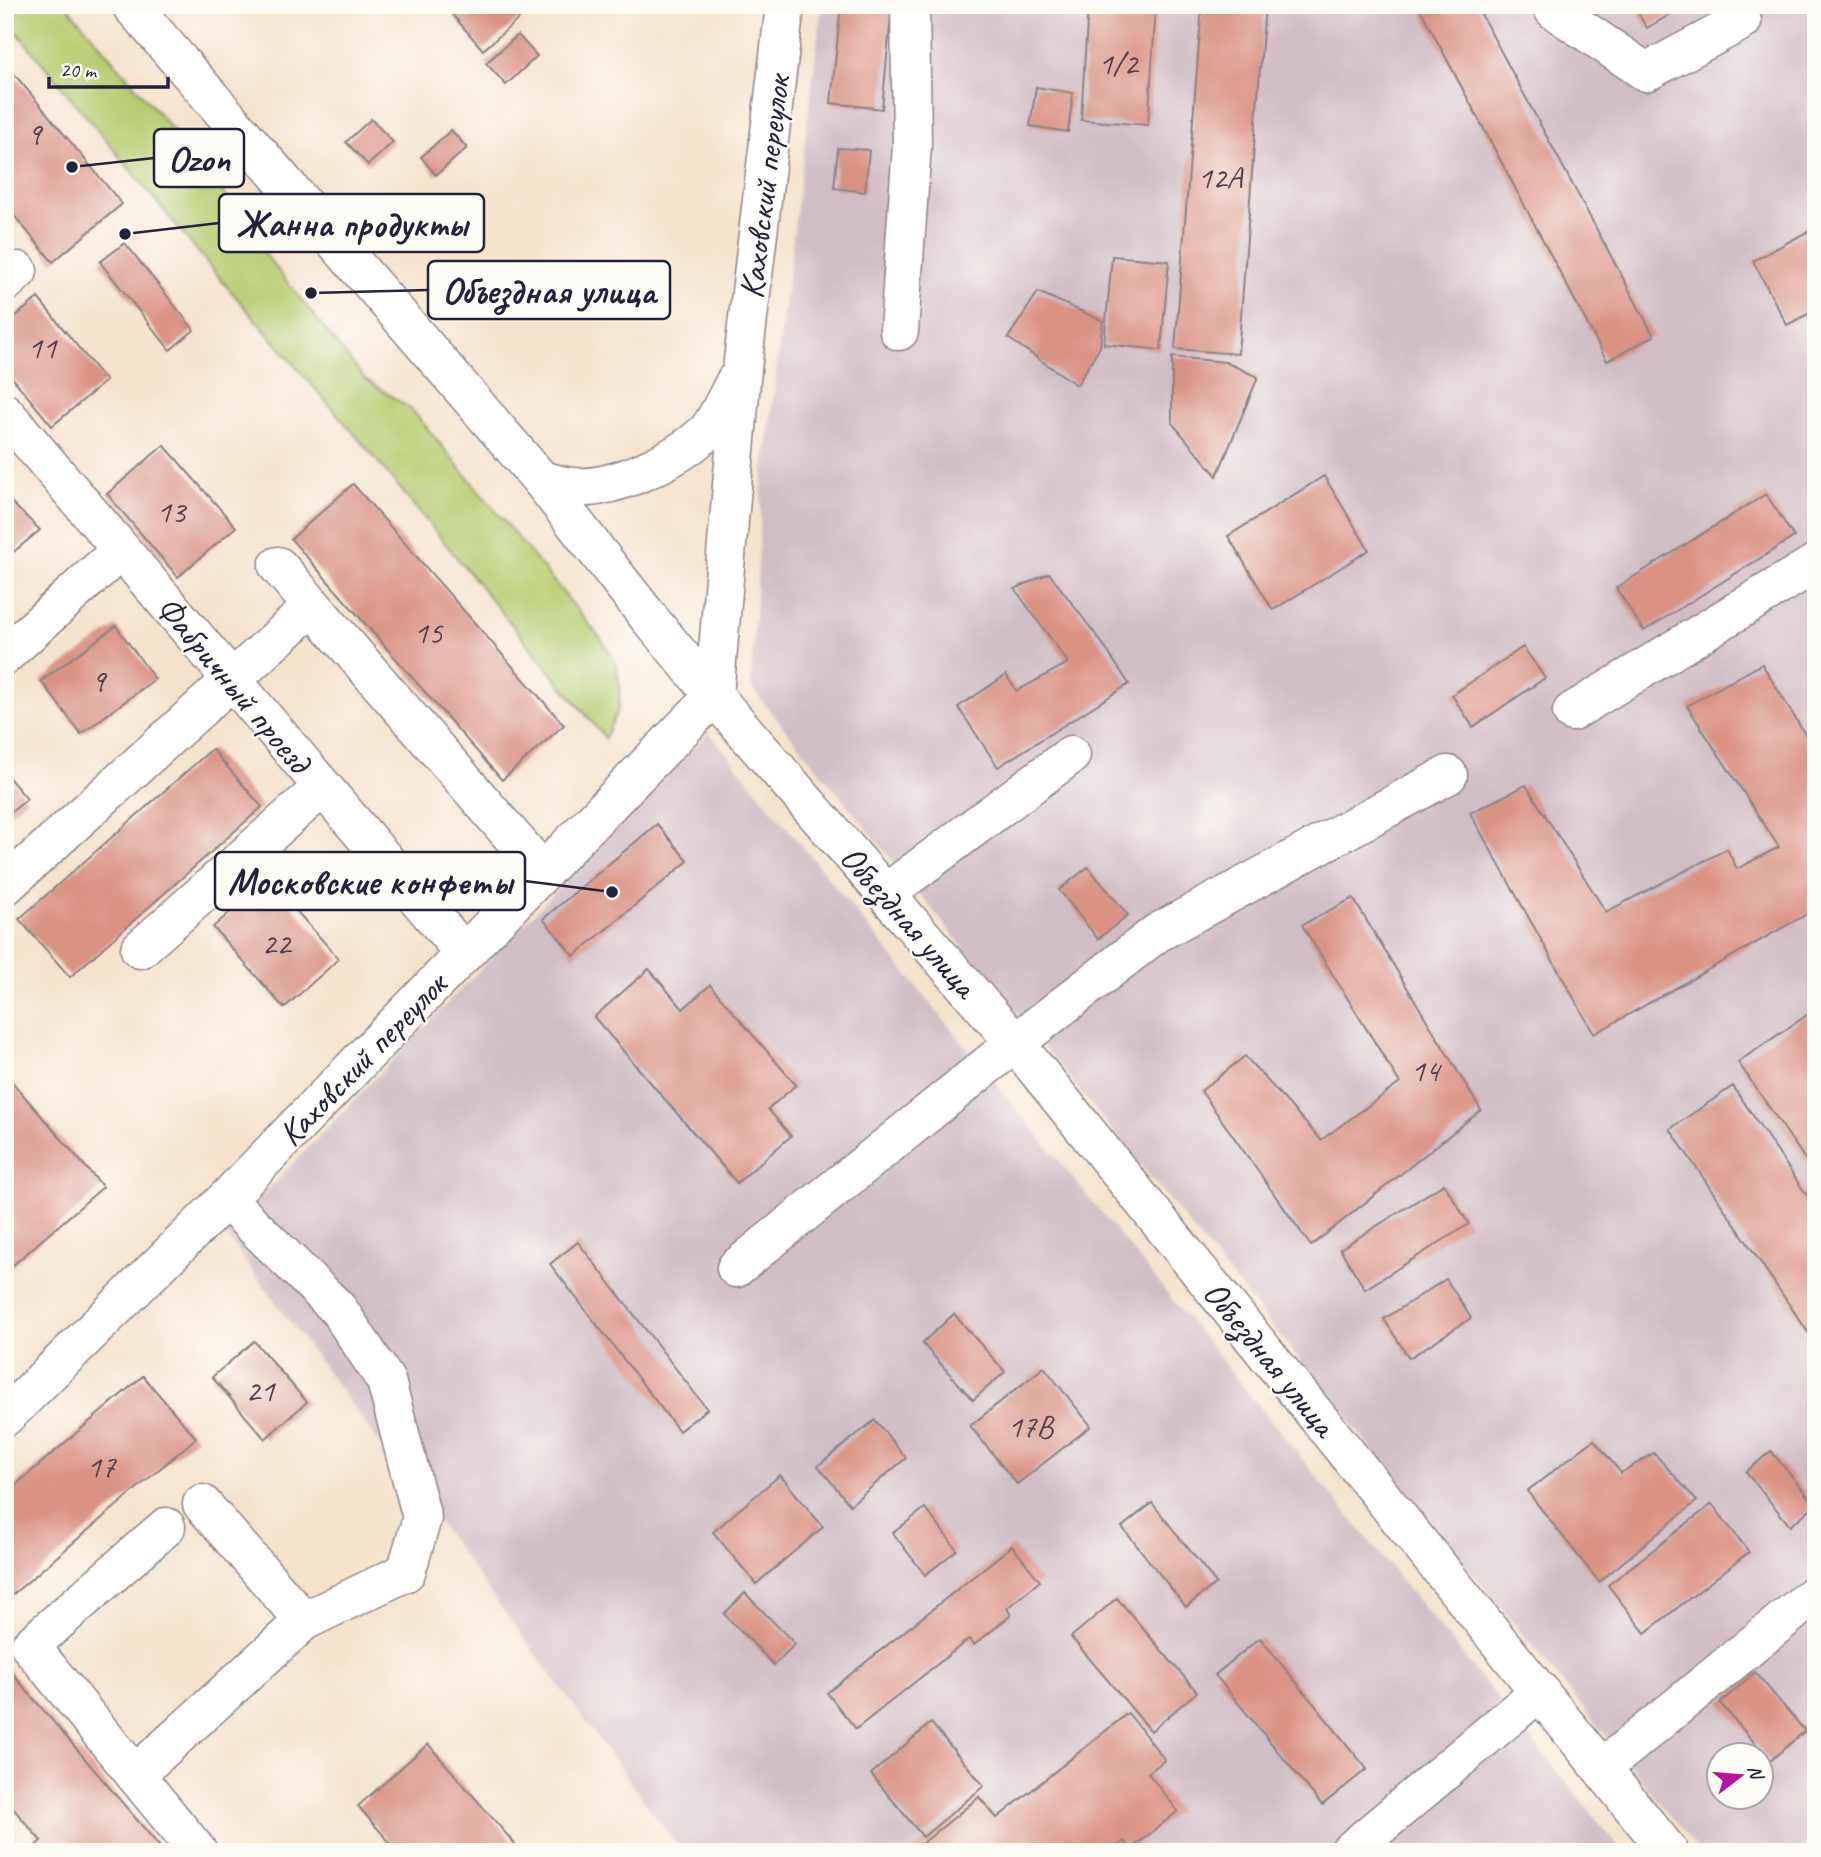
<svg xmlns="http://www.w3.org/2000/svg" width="1821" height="1857" font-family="Caveat,sans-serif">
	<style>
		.industrial { fill: #d2bdc6; fill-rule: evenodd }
		.green { fill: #b5ca6d; stroke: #6c7654; stroke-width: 2 }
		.building { fill: #d99383 }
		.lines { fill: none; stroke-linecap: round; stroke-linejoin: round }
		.minor-casing { stroke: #8c8284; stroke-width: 41 }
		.major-casing { stroke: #8c8284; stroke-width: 41 }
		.minor { stroke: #fff; stroke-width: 38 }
		.major { stroke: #fff; stroke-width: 38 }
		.labels { text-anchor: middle; stroke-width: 5; stroke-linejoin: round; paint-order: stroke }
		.number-label { font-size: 32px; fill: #503e4d }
		.street-label { font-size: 35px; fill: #22223b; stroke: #fdfcf7 }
		.leader { fill: none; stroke: #22223b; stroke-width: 2.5 }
		.callout-dot { fill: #22223b; stroke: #fdfcf7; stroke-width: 2.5 }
		.callout { fill: #fdfcf7; stroke: #22223b; stroke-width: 2.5 }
		.callout-label { font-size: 37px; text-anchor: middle; font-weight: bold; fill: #22223b }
	</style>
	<rect width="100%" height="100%" fill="#fdfcf7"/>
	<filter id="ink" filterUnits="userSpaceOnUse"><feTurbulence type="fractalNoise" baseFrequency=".0143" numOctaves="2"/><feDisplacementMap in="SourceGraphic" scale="14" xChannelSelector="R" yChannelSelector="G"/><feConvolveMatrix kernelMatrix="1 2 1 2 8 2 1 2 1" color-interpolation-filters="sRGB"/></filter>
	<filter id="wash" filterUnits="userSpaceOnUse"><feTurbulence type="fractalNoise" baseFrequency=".00686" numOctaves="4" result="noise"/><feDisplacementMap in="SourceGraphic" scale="28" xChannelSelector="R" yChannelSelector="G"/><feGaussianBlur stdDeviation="1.57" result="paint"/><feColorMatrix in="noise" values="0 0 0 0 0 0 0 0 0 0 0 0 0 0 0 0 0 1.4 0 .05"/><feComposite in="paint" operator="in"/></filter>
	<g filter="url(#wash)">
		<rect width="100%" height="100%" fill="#f6e3cc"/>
		<!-- industrial -->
		<g class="industrial">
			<path d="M822,5H1816V1852H1700L751,687L762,487ZM1720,1756H1762V1798H1720Z"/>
			<polygon points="709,732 1623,1852 682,1852 225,1234"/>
		</g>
		<!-- green -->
		<polygon class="green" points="5,5 66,5 212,176 265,254 364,378 413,411 603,641 616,663 620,686 619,707 605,738 370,452 222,281 5,18"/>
		<g id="blocks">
			<!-- building -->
			<g class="building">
				<polygon points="444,5 535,5 483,50"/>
				<polygon points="841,5 892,5 882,109 831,103"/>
				<polygon points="1088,5 1156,5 1148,125 1081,120"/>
				<polygon points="1202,5 1265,5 1238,354 1175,349"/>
				<polygon points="1418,5 1476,5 1654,336 1607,361"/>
				<polygon points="1633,5 1686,5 1647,28"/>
				<polygon points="518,35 537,56 506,85 486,63"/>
				<polygon points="5,63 122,204 53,262 5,205"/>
				<polygon points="1036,87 1073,93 1068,132 1030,126"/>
				<polygon points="371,119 393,142 368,165 346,142"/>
				<polygon points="451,130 467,148 436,175 421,157"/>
				<polygon points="838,148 869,150 865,192 834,188"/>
				<polygon points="1816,227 1816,310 1787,325 1753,261"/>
				<polygon points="125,243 194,330 170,350 100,262"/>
				<polygon points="1112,256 1169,261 1161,350 1104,344"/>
				<polygon points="1038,292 1103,321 1100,347 1077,385 1008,338"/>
				<polygon points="38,298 106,381 52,426 5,369 5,325"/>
				<polygon points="1172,357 1225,362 1258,377 1217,476 1172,423"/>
				<polygon points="164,445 236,527 178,577 107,494"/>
				<polygon points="1324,476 1369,550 1273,610 1228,536"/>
				<polygon points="353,484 564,725 502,780 291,539"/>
				<polygon points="1766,494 1794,537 1644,631 1616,588"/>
				<polygon points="5,496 40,530 5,559"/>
				<polygon points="1049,573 1102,643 1129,684 998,767 958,707 1006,675 1017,691 1068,663 1015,589"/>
				<polygon points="116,626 155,679 81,734 41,681"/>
				<polygon points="1523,647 1545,678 1473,727 1452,695"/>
				<polygon points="1762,664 1816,752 1816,909 1594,1034 1470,813 1526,785 1606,912 1727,849 1737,869 1779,847 1687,706"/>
				<polygon points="212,749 262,807 70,977 19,919"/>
				<polygon points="5,773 27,799 5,817"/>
				<polygon points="657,824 688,861 574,956 543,919"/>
				<polygon points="1088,867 1128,915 1098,939 1059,890"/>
				<polygon points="268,879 339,959 284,1008 213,927"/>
				<polygon points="1353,898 1481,1110 1311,1246 1201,1091 1245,1056 1321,1140 1400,1083 1302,925"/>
				<polygon points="649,969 683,1009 710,985 796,1085 768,1109 791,1136 737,1183 594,1017"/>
				<polygon points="1816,1009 1816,1175 1738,1062"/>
				<polygon points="5,1074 103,1187 5,1272"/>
				<polygon points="1733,1086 1816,1209 1816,1344 1670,1129"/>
				<polygon points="1444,1184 1469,1224 1365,1289 1340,1249"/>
				<polygon points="578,1242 707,1409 679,1431 550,1264"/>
				<polygon points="1446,1279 1471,1318 1409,1358 1384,1319"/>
				<polygon points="954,1314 1005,1372 973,1400 922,1343"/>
				<polygon points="254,1341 307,1402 265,1439 212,1377"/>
				<polygon points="1044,1367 1091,1426 1017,1484 970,1426"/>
				<polygon points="143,1376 196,1438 5,1601 5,1494"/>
				<polygon points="875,1420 906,1458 850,1505 818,1466"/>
				<polygon points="1594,1440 1621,1473 1654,1453 1697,1501 1599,1582 1527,1491"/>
				<polygon points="1771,1451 1815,1505 1790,1526 1746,1472"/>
				<polygon points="780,1475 823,1527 756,1584 713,1532"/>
				<polygon points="1152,1503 1216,1583 1186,1607 1122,1527"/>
				<polygon points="1712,1504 1749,1552 1645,1633 1608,1585"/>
				<polygon points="925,1508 957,1550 925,1575 893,1533"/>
				<polygon points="1012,1546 1040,1581 1007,1608 1011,1615 974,1645 969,1639 856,1729 827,1693"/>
				<polygon points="745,1593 795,1644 774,1665 724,1614"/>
				<polygon points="1117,1598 1197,1692 1151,1731 1071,1637"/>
				<polygon points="1260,1638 1367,1769 1322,1805 1215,1675"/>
				<polygon points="5,1665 160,1847 154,1852 28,1852 41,1841 5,1799"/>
				<polygon points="1755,1672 1805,1731 1770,1761 1720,1703"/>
				<polygon points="1128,1713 1165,1760 1148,1773 1178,1811 1131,1849 1124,1841 1110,1852 912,1852 979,1797 997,1818"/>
				<polygon points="931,1723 984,1786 923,1837 871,1774"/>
				<polygon points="428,1744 522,1852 398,1852 358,1806"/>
			</g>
		</g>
	</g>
	<g filter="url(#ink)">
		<use href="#blocks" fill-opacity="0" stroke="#8c8284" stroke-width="2"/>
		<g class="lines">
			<defs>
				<g id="minor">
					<polyline points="1551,5 1554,10 1646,72 1742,21"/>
					<polyline points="5,283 18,271"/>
					<polyline points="899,331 912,145 910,5"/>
					<polyline points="5,413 464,953"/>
					<polyline points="278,566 543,872"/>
					<polyline points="5,655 121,550"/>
					<polyline points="1572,712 1816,563"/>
					<polyline points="5,886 313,606"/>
					<polyline points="886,893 1071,755"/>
					<polyline points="140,949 323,787"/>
					<polyline points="736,1268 1015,1043 1157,933 1448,775"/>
					<polyline points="5,1417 226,1199 714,696"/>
					<polyline points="202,1504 304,1621"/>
					<polyline points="166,1527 30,1646 198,1852"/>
					<polyline points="1602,1768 1816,1593"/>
					<polyline points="135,1775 304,1621 406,1572 422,1518 386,1381 338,1309 226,1199"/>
					<polyline points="1349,1852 1540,1691"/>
				</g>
				<g id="major">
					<polyline points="131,5 541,480 649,618 714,696 1015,1043 1669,1852"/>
					<path d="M541,480C552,483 563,486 573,487C613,491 678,459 706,432C716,422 728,394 736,380"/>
					<polyline points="714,696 742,369 785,5"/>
				</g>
			</defs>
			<!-- minor casing -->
			<use href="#minor" class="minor-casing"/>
			<!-- major casing -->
			<use href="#major" class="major-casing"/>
			<!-- minor -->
			<use href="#minor" class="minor"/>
			<!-- major -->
			<use href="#major" class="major"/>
		</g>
	</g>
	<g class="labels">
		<!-- number labels -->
		<g class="number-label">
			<text x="1118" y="74">1/2</text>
			<text x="34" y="144">9</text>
			<text x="1220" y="188">12А</text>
			<text x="42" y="358">11</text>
			<text x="171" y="522">13</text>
			<text x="428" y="643">15</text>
			<text x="98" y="691">9</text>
			<text x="276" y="954">22</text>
			<text x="1425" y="1081">14</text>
			<text x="260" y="1401">21</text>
			<text x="1030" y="1437">17В</text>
			<text x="101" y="1477">17</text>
		</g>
		<!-- street labels -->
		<g class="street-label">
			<text transform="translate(764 187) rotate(-83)" y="12">Каховский переулок</text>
			<text transform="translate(234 684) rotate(50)" y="12">Фабричный проезд</text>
			<text transform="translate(909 921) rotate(49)" y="12">Объездная улица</text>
			<text transform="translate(362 1059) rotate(-46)" y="12">Каховский переулок</text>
			<text transform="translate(1270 1358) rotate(51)" y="12">Объездная улица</text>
		</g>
	</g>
	<!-- callouts -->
	<path class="leader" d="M72 167L154 158M125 234L219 223M311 293L428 290M612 892L525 881"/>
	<g class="callout-dot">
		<circle cx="72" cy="167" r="7"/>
		<circle cx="125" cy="234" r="7"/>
		<circle cx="311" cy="293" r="7"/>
		<circle cx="612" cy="892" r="7"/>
	</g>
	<g class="callout">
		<rect x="154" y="129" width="90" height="58" rx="7"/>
		<rect x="219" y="194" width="265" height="58" rx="7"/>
		<rect x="428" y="261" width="242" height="58" rx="7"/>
		<rect x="215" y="852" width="310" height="58" rx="7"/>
	</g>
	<g class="callout-label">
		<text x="199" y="171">Ozon</text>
		<text x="352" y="236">Жанна продукты</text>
		<text x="549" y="303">Объездная улица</text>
		<text x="370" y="894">Московские конфеты</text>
	</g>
	<!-- margin -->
	<rect width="1821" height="1857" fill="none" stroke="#fdfcf7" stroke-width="28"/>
	<!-- north arrow -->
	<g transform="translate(1740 1776) rotate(74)"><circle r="33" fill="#fdfcf7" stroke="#a5a5ac" stroke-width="2"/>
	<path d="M0-5L12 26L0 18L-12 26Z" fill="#b5179e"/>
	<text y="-10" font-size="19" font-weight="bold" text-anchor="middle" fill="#22223b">N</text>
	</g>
	<!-- scale -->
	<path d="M49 77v10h119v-10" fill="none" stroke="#22223b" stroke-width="3.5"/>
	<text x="60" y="77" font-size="21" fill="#22223b" stroke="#fdfcf7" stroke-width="5" paint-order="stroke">20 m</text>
</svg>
